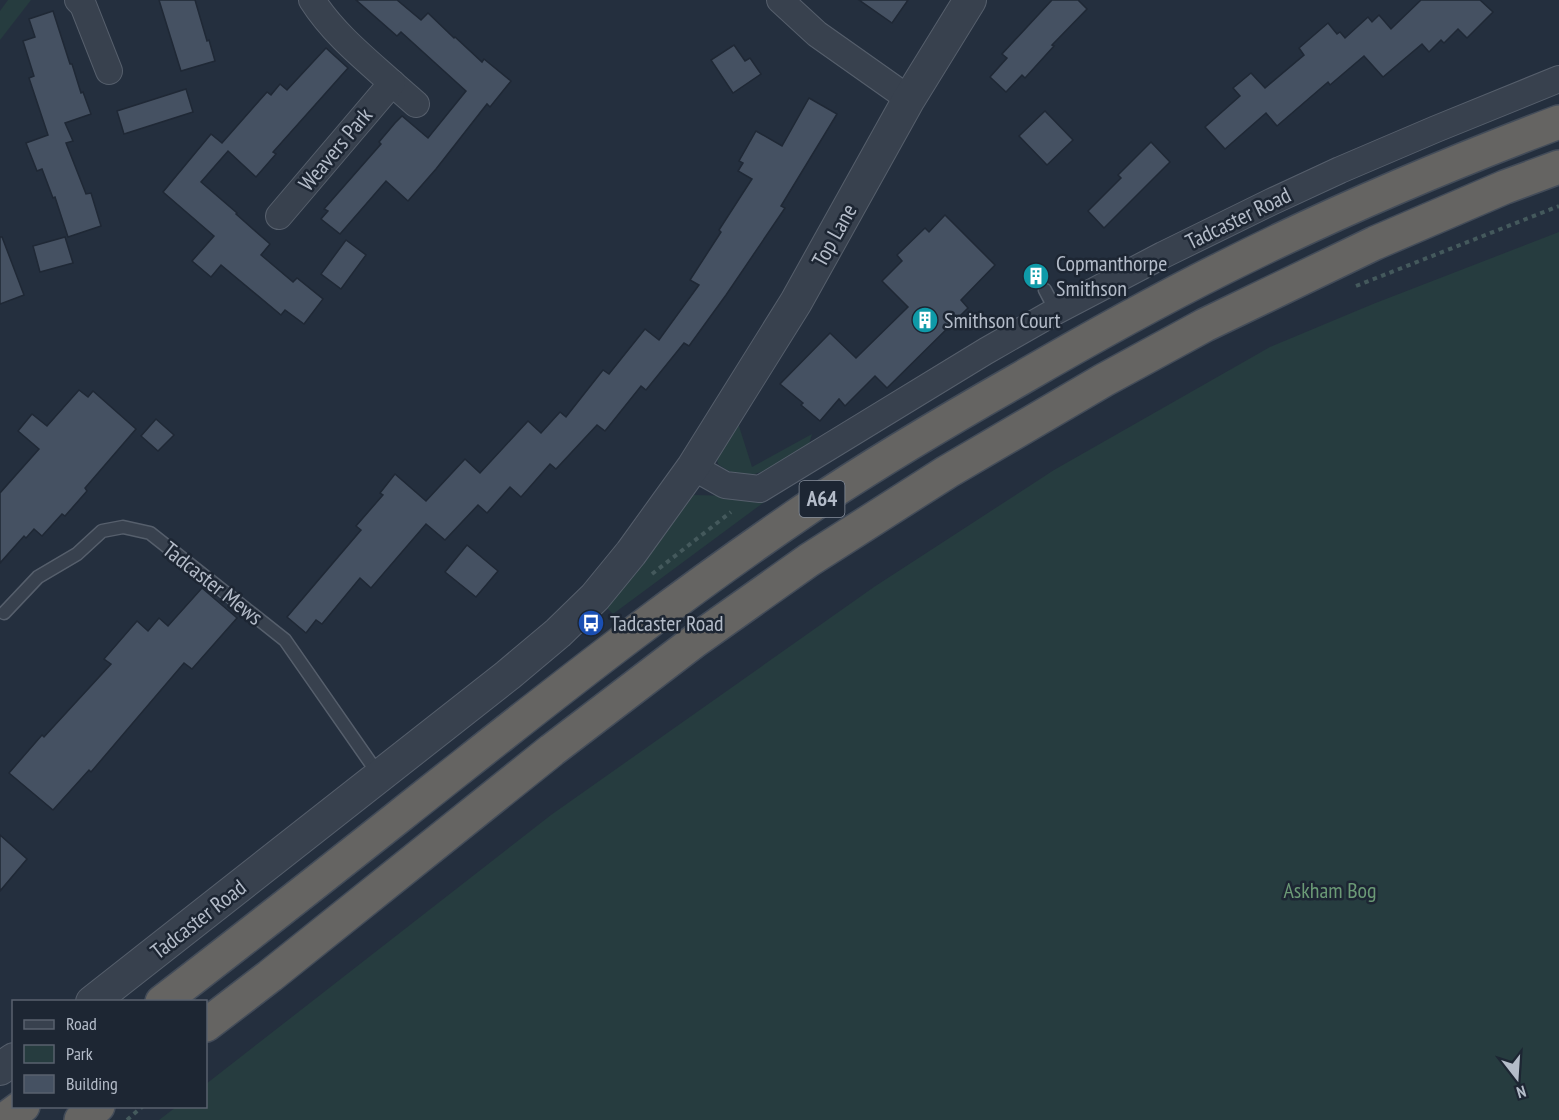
<svg xmlns="http://www.w3.org/2000/svg" width="1559" height="1120" font-family="'PT Sans Narrow',sans-serif">
	<style>
		.green { fill: #263c3f }
		.building { fill: #455162; stroke: #1f2835; stroke-width: 1.5 }
		.lines { fill: none; stroke-linecap: round; stroke-linejoin: round }
		.service-casing { stroke: #565f6c; stroke-width: 15 }
		.minor-casing { stroke: #565f6c; stroke-width: 28 }
		.tertiary-casing { stroke: #565f6c; stroke-width: 34 }
		.trunk-casing { stroke: #434c59; stroke-width: 36 }
		.path { stroke: #44595c; stroke-width: 4; stroke-dasharray: 4.5 4.5; stroke-linecap: butt }
		.service { stroke: #38414e; stroke-width: 12 }
		.minor { stroke: #38414e; stroke-width: 26 }
		.tertiary { stroke: #38414e; stroke-width: 32 }
		.trunk { stroke: #656462; stroke-width: 33 }
		.labels { text-anchor: middle; stroke-width: 5; stroke-linejoin: round; paint-order: stroke }
		.shield { fill: #1d2633; stroke: #878f9c; stroke-width: 1.5 }
		.shield-label { font-size: 21px; font-weight: bold; fill: #b4bcc9 }
		.street-label { font-size: 22px; fill: #b4bcc9; stroke: #1d2633 }
		.poi-label { font-size: 22px; fill: #b4bcc9; stroke: #1d2633; text-anchor: start }
		.park-label { font-size: 22px; fill: #6b9a76; stroke: #1d2633 }
	</style>
	<rect width="100%" height="100%" fill="#242f3e"/>
	<!-- green -->
	<g class="green">
		<polygon points="8,0 31,0 0,40 0,11"/>
		<polygon points="1559,232 1559,1120 159,1120 176,1107 206,1106 206,1084 551,815 874,587 1054,470 1270,347 1373,304"/>
		<path d="M738,423L752,467L812,434L809,444C792,454 765,476 744,475C735,475 725,469 718,464L716,455Z"/>
		<polygon points="694,495 771,497 613,614 602,603 634,569"/>
	</g>
	<!-- building -->
	<g class="building">
		<polygon points="159,0 195,0 207,41 209,40 215,61 181,71"/>
		<polygon points="356,0 397,0 421,20 428,13 454,38 455,37 482,62 484,59 511,81 490,107 487,104 436,169 408,201 386,181 340,234 321,219 328,211 324,209 381,144 379,142 395,123 402,116 428,138 466,91 401,32 397,36"/>
		<polygon points="859,0 908,0 892,23"/>
		<polygon points="1052,0 1078,0 1087,9 1052,45 1054,46 1025,78 1022,75 1006,92 990,77 1007,58 1002,54"/>
		<polygon points="1421,0 1480,0 1493,12 1467,38 1458,29 1444,43 1441,40 1429,52 1422,44 1383,77 1364,56 1330,85 1328,82 1277,126 1266,113 1225,149 1205,127 1240,96 1233,88 1251,73 1265,88 1304,55 1299,48 1328,23 1337,34 1340,32 1345,38 1368,17 1372,22 1379,15 1391,29"/>
		<polygon points="53,11 70,64 72,64 81,93 83,92 91,114 65,123 73,141 66,143 86,194 91,193 101,226 68,237 55,197 53,198 42,169 37,171 26,143 48,135 29,78 34,76 23,41 35,37 29,19"/>
		<polygon points="734,45 745,61 750,58 761,74 733,93 711,60"/>
		<polygon points="326,48 348,68 273,152 276,154 256,177 228,151 201,182 237,213 236,214 270,244 261,255 293,282 297,278 323,299 304,324 285,310 281,315 221,265 211,277 192,261 214,236 163,192 211,134 222,143 267,92 271,95 280,84 287,90"/>
		<polygon points="186,89 193,112 124,134 117,111"/>
		<polygon points="809,98 837,114 781,206 785,208 726,295 689,346 684,343 646,390 641,386 605,431 597,425 556,469 550,464 521,497 510,487 487,513 478,505 445,540 426,524 371,588 360,578 322,624 316,620 306,633 287,617 361,530 356,526 383,495 380,493 395,474 426,501 465,459 480,473 528,421 541,433 560,412 566,417 603,370 609,374 645,329 659,340 699,285 690,280 721,232 719,230 752,179 738,171 743,163 739,161 756,131 782,146"/>
		<polygon points="1045,111 1073,140 1047,165 1019,136"/>
		<polygon points="1151,142 1170,162 1104,228 1088,211 1121,178 1118,175"/>
		<polygon points="945,215 995,265 961,300 968,308 887,388 875,376 845,406 839,399 820,421 801,405 803,403 780,384 830,333 856,358 908,307 882,281 902,261 897,255 925,228 929,232"/>
		<polygon points="0,237 2,237 24,295 0,304"/>
		<polygon points="65,237 73,263 40,272 33,246"/>
		<polygon points="346,240 366,255 341,289 321,274"/>
		<polygon points="79,390 88,397 93,391 136,429 85,488 87,491 65,516 62,514 42,536 34,529 26,538 24,536 0,563 0,493 39,449 18,431 32,414 47,426"/>
		<polygon points="156,419 174,435 158,451 141,436"/>
		<polygon points="467,545 498,571 476,597 445,572"/>
		<polygon points="202,588 237,618 192,669 184,663 91,772 89,770 53,810 9,773 42,735 44,737 111,664 104,659 137,621 148,631 159,618 168,626"/>
		<polygon points="0,835 27,859 0,891"/>
	</g>
	<g class="lines">
		<defs>
			<g id="service">
				<polyline points="1045,290 1056,311"/>
				<polyline points="4,613 38,577 77,554 102,531 123,527 150,533 285,640 379,775"/>
			</g>
			<g id="minor">
				<polyline points="78,0 83,5 109,71"/>
				<polyline points="780,0 817,34 909,99"/>
				<polyline points="392,83 416,104"/>
				<path d="M279,216L392,83C363,57 333,33 312,0"/>
				<polyline points="693,467 725,485 760,489 986,351 1056,311 1163,255 1271,202 1340,170 1436,129 1559,79"/>
			</g>
			<g id="tertiary">
				<polyline points="92,1002 508,675 558,633 595,597 631,553 693,467 796,302 909,99 970,0"/>
				<polyline points="0,1069 14,1059"/>
			</g>
			<g id="trunk">
				<path d="M162,1002C264,924 364,844 464,765C575,677 687,590 805,510C873,464 946,421 1018,380C1085,341 1153,303 1223,268C1332,213 1445,165 1559,122"/>
				<polyline points="206,1025 270,976 552,750 696,640 809,560 947,472 1104,380 1205,325 1375,243 1505,187 1559,167"/>
				<polyline points="4,1120 23,1106"/>
				<polyline points="81,1120 98,1106"/>
			</g>
		</defs>
		<!-- service casing -->
		<use href="#service" class="service-casing"/>
		<!-- minor casing -->
		<use href="#minor" class="minor-casing"/>
		<!-- tertiary casing -->
		<use href="#tertiary" class="tertiary-casing"/>
		<!-- trunk casing -->
		<use href="#trunk" class="trunk-casing"/>
		<!-- path -->
		<g class="path">
			<polyline points="1356,286 1559,206"/>
			<polyline points="652,574 731,512"/>
			<polyline points="127,1120 143,1106"/>
		</g>
		<!-- service -->
		<use href="#service" class="service"/>
		<!-- minor -->
		<use href="#minor" class="minor"/>
		<!-- tertiary -->
		<use href="#tertiary" class="tertiary"/>
		<!-- trunk -->
		<use href="#trunk" class="trunk"/>
	</g>
	<!-- icons -->
	<defs>
		<symbol id="building-disc" viewBox="-11 -11 22 22"><circle r="9.5" fill="#0f9aa8" stroke="#1d2633"/><path d="M-4-6H4V6H1V3H-1V6H-4ZM-2.5-4.3h1.7v1.8h-1.7ZM.8-4.3h1.7v1.8H.8ZM-2.5-1h1.7V.8h-1.7ZM.8-1h1.7V.8H.8Z" fill="#fff"/></symbol>
		<symbol id="bus-disc" viewBox="-11 -11 22 22"><circle r="9.5" fill="#1a4fb4" stroke="#1d2633"/><path d="M-5-6H5V4H4V6H2V4H-2V6H-4V4H-5ZM-3.5-4V0h7V-4ZM-3.5 1.2v1.5H-2V1.2ZM2 1.2v1.5H3.5V1.2Z" fill="#fff"/></symbol>
	</defs>
	<g fill-rule="evenodd">
		<use href="#building-disc" x="1021" y="261" width="30" height="30"/>
		<use href="#building-disc" x="910" y="305" width="30" height="30"/>
		<use href="#bus-disc" x="576" y="608" width="30" height="30"/>
	</g>
	<g class="labels">
		<!-- shield labels -->
		<rect class="shield" x="799.5" y="481" width="45" height="36" rx="4.5"/>
		<g class="shield-label">
			<text x="822" y="506">A64</text>
		</g>
		<!-- street labels -->
		<g class="street-label">
			<text transform="translate(335 149) rotate(-50)" y="8">Weavers Park</text>
			<text transform="translate(1238 218) rotate(-26)" y="8">Tadcaster Road</text>
			<text transform="translate(834 235) rotate(-61)" y="8">Top Lane</text>
			<text transform="translate(213 583) rotate(38)" y="8">Tadcaster Mews</text>
			<text transform="translate(198 919) rotate(-38)" y="8">Tadcaster Road</text>
		</g>
		<!-- poi labels -->
		<g class="poi-label">
			<text x="1056" y="271">Copmanthorpe<tspan x="1056" dy="25">Smithson</tspan></text>
			<text x="944" y="328">Smithson Court</text>
			<text x="610" y="631">Tadcaster Road</text>
		</g>
		<!-- park labels -->
		<g class="park-label">
			<text x="1330" y="898">Askham Bog</text>
		</g>
	</g>
	<!-- legend -->
	<rect x="12" y="1000" width="195" height="108" fill="#1d2633" stroke="#59626f" stroke-width="1.5"/>
	<rect x="24" y="1020" width="30" height="9" fill="#38414e" stroke="#59626f" stroke-width="1.5"/>
	<text x="66" y="1030" font-size="18" fill="#b4bcc9">Road</text>
	<rect x="24" y="1045" width="30" height="18" fill="#263c3f" stroke="#59626f" stroke-width="1.5"/>
	<text x="66" y="1060" font-size="18" fill="#b4bcc9">Park</text>
	<rect x="24" y="1075" width="30" height="18" fill="#455162" stroke="#59626f" stroke-width="1.5"/>
	<text x="66" y="1090" font-size="18" fill="#b4bcc9">Building</text>
	<!-- north arrow -->
	<g transform="translate(1517 1078) rotate(163)" stroke="#1d2633" stroke-width="4.5" paint-order="stroke">
	<path d="M0-4.5L10 22L0 15L-10 22Z" fill="#b4bcc9"/>
	<text y="-9" font-size="16" font-weight="bold" text-anchor="middle" fill="#b4bcc9">N</text>
	</g>
</svg>
